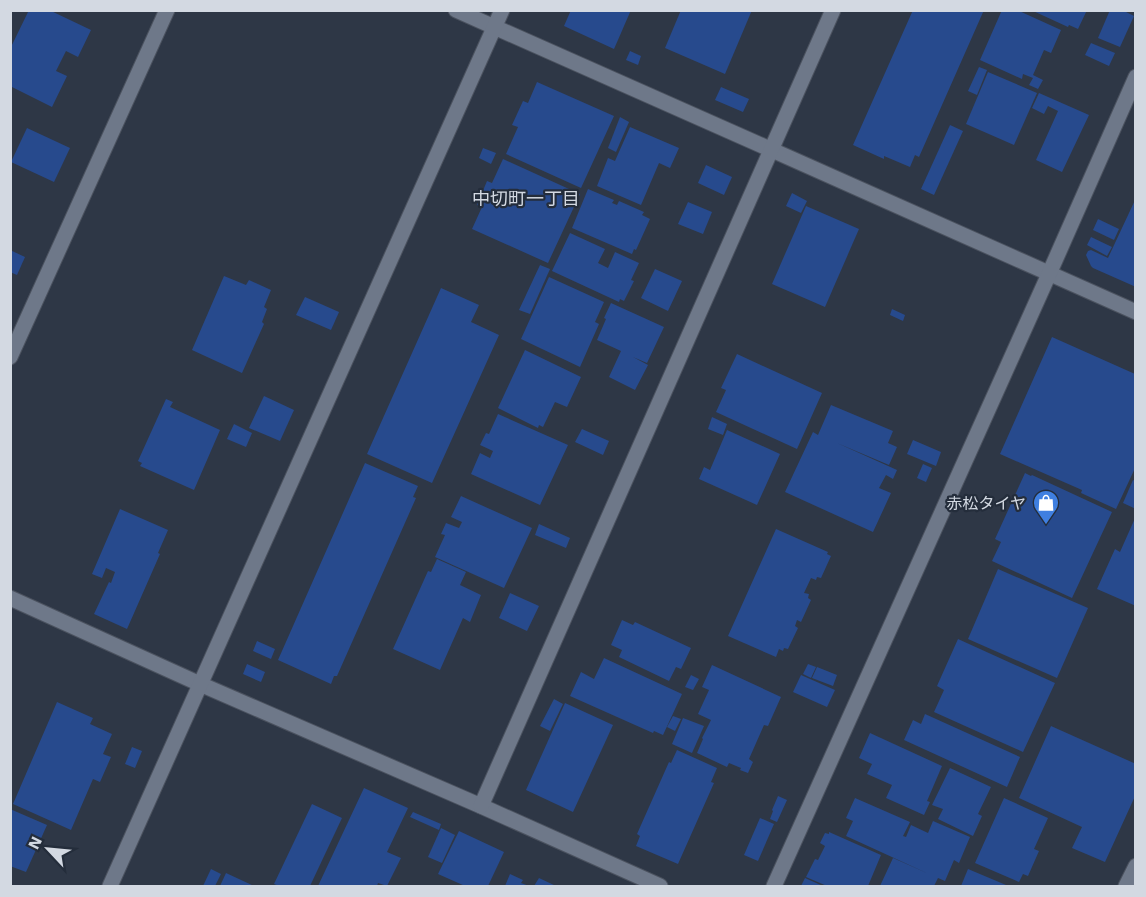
<svg xmlns="http://www.w3.org/2000/svg" width="1146" height="897" font-family="'Work Sans','Noto Sans JP',sans-serif">
	<style>
		.building { fill: #274a8d }
		.lines { fill: none; stroke-linecap: round; stroke-linejoin: round }
		.street-casing { stroke: #4b525f; stroke-width: 17 }
		.street { stroke: #6e7889; stroke-width: 15 }
		.labels { text-anchor: middle; stroke-width: 4.5; stroke-linejoin: round; paint-order: stroke }
		.poi-label { font-size: 16px; fill: #d3d9e2; stroke: #242d3b; text-anchor: end }
		.neighbourhood-label { font-size: 18px; fill: #d3d9e2; stroke: #242d3b }
	</style>
	<rect width="100%" height="100%" fill="#2e3746"/>
	<!-- building -->
	<g class="building">
		<polygon points="29,10 49,10 91,30 78,57 66,51 56,71 67,76 52,107 10,86 10,49"/>
		<polygon points="571,10 631,10 614,49 564,26"/>
		<polygon points="681,10 752,10 725,74 665,48"/>
		<polygon points="913,10 984,10 919,157 915,155 910,167 884,156 884,159 853,145"/>
		<polygon points="1002,10 1017,10 1061,30 1051,53 1044,50 1033,75 1043,80 1038,89 1029,85 1033,78 1023,74 1022,79 980,60"/>
		<polygon points="1031,10 1087,10 1078,29 1069,25 1068,27"/>
		<polygon points="1110,10 1122,10 1134,16 1120,47 1098,38"/>
		<polygon points="1091,43 1115,53 1109,66 1085,55"/>
		<polygon points="630,51 641,56 638,65 626,60"/>
		<polygon points="979,67 987,70 977,95 968,91"/>
		<polygon points="988,72 1037,93 1014,145 966,124"/>
		<polygon points="537,82 614,116 581,188 506,154 518,127 512,125 523,101 528,103"/>
		<polygon points="721,87 749,99 743,112 715,100"/>
		<polygon points="1039,93 1089,115 1062,172 1036,160 1058,111 1048,106 1044,114 1032,108"/>
		<polygon points="620,117 629,122 616,152 608,148"/>
		<polygon points="950,125 963,131 934,195 921,189"/>
		<polygon points="630,127 679,148 670,168 659,163 641,205 597,186 608,158 615,161"/>
		<polygon points="27,128 70,148 54,182 11,162"/>
		<polygon points="483,148 496,153 491,164 479,158"/>
		<polygon points="503,159 580,194 548,263 472,229 482,207 477,205 487,181 492,183"/>
		<polygon points="706,165 732,177 724,195 698,183"/>
		<polygon points="588,189 614,200 612,203 617,205 619,201 644,212 642,215 650,219 636,250 634,249 632,254 572,228"/>
		<polygon points="792,193 807,201 801,213 786,206"/>
		<polygon points="1136,198 1136,287 1093,268 1091,266 1086,255 1088,251 1091,250 1108,258"/>
		<polygon points="688,202 712,212 703,234 678,224"/>
		<polygon points="806,206 859,229 825,307 772,284"/>
		<polygon points="1098,219 1119,229 1114,240 1093,230"/>
		<polygon points="570,233 605,249 598,263 608,268 615,252 639,263 631,280 634,281 624,301 620,299 619,302 552,271"/>
		<polygon points="1091,237 1112,247 1107,256 1087,245"/>
		<polygon points="10,250 25,257 17,275 10,272"/>
		<polygon points="540,265 550,269 530,314 519,310"/>
		<polygon points="655,269 682,281 668,311 641,298"/>
		<polygon points="224,276 246,285 249,280 271,290 264,307 267,309 262,322 264,324 242,373 192,350"/>
		<polygon points="549,277 604,302 595,322 599,324 580,367 521,339"/>
		<polygon points="441,288 479,305 471,322 499,335 432,483 367,454"/>
		<polygon points="305,297 339,312 331,330 296,315"/>
		<polygon points="611,303 664,327 647,363 633,357 648,365 635,390 609,377 621,351 597,340 606,319 604,318"/>
		<polygon points="892,309 905,315 903,321 890,315"/>
		<polygon points="1052,337 1135,374 1136,376 1136,466 1116,509 1081,493 1082,490 1000,454"/>
		<polygon points="525,350 581,377 567,407 555,402 543,427 539,425 538,428 498,408"/>
		<polygon points="737,354 822,393 797,449 716,412 726,390 721,388"/>
		<polygon points="264,396 294,410 280,441 249,428"/>
		<polygon points="166,399 173,402 170,407 220,430 194,490 140,466 142,463 138,461"/>
		<polygon points="831,405 893,431 888,443 897,447 889,465 837,443 897,470 893,479 886,475 879,488 891,493 873,532 785,492 813,432 818,435"/>
		<polygon points="498,414 568,445 540,505 471,474 480,453 490,458 493,451 480,445 486,433 489,434"/>
		<polygon points="712,417 727,424 723,435 708,429"/>
		<polygon points="234,424 252,433 246,447 227,439"/>
		<polygon points="582,429 609,441 603,455 575,442"/>
		<polygon points="727,430 780,454 757,505 699,479 704,467 710,470"/>
		<polygon points="913,440 941,452 936,466 907,454"/>
		<polygon points="365,463 418,486 413,497 416,498 337,676 334,676 331,684 278,660"/>
		<polygon points="923,464 932,468 926,482 917,478"/>
		<polygon points="1025,473 1031,476 1032,475 1112,512 1072,598 992,561 1001,542 995,539"/>
		<polygon points="1133,480 1136,481 1136,509 1123,503"/>
		<polygon points="461,496 532,528 504,588 435,557 445,535 441,534 446,523 459,528 462,522 451,517"/>
		<polygon points="120,509 168,530 158,553 160,554 127,629 94,614 109,582 111,583 115,572 106,568 102,578 92,574"/>
		<polygon points="1136,516 1136,606 1097,589 1115,549 1120,552"/>
		<polygon points="539,524 570,538 566,548 535,535"/>
		<polygon points="776,529 828,552 827,554 831,556 821,578 817,577 816,580 811,578 804,593 809,594 808,598 811,600 801,622 797,620 795,626 798,628 788,649 784,648 783,651 779,649 776,657 728,636"/>
		<polygon points="437,559 466,572 460,585 481,595 470,622 463,618 440,670 393,649 428,571 431,572"/>
		<polygon points="998,569 1088,608 1057,678 968,639"/>
		<polygon points="510,593 539,606 527,631 499,618"/>
		<polygon points="622,620 633,625 635,622 691,648 681,669 676,667 669,681 619,657 622,650 611,645"/>
		<polygon points="958,639 1055,683 1023,752 934,712 944,690 937,686"/>
		<polygon points="257,641 275,649 271,659 253,651"/>
		<polygon points="604,658 682,694 663,735 654,731 653,733 570,696 581,672 594,679"/>
		<polygon points="247,664 265,672 261,682 243,674"/>
		<polygon points="808,664 816,667 811,678 803,674"/>
		<polygon points="712,665 781,697 768,726 764,725 749,759 753,762 748,773 740,770 741,768 729,763 727,767 697,753 703,739 702,738 711,720 698,714 709,690 702,687"/>
		<polygon points="817,667 837,675 833,686 812,678"/>
		<polygon points="691,675 699,679 693,690 685,687"/>
		<polygon points="801,675 835,690 827,707 793,692"/>
		<polygon points="554,699 563,704 550,731 540,726"/>
		<polygon points="57,702 93,718 90,724 112,734 103,754 111,757 100,782 93,779 71,830 13,804"/>
		<polygon points="565,703 613,725 573,812 526,790"/>
		<polygon points="925,714 1020,757 1007,787 904,740 913,720 921,724"/>
		<polygon points="673,716 681,719 675,731 667,727"/>
		<polygon points="683,718 704,726 692,753 672,744"/>
		<polygon points="1051,726 1136,764 1136,794 1105,862 1072,848 1082,827 1019,798"/>
		<polygon points="870,733 942,766 927,801 930,802 924,815 886,798 892,785 867,774 872,764 859,758"/>
		<polygon points="132,747 142,751 135,768 125,764"/>
		<polygon points="677,750 717,768 711,782 714,783 678,864 636,846 640,836 637,834 669,762 671,763"/>
		<polygon points="950,768 991,787 978,814 982,816 973,836 938,819 943,809 932,805"/>
		<polygon points="364,788 408,808 387,852 401,858 387,886 378,883 377,886 318,886"/>
		<polygon points="778,796 787,800 777,822 770,819 773,811 772,810"/>
		<polygon points="855,798 910,822 903,836 906,837 911,825 928,833 933,821 970,837 959,863 954,860 945,881 938,878 934,886 880,886 893,858 929,874 846,836 853,821 846,818"/>
		<polygon points="1004,798 1048,818 1034,849 1039,851 1028,876 1023,874 1019,882 975,863"/>
		<polygon points="312,804 342,818 310,886 279,886 274,884"/>
		<polygon points="10,809 47,825 26,872 10,866"/>
		<polygon points="413,812 441,824 439,830 410,817"/>
		<polygon points="760,818 774,824 758,861 744,855"/>
		<polygon points="441,828 455,835 442,863 428,857"/>
		<polygon points="459,831 504,852 488,886 465,886 438,874"/>
		<polygon points="829,832 881,855 868,886 827,886 806,877 815,859 818,860 825,846 820,843 825,833 829,834"/>
		<polygon points="211,869 221,874 215,886 203,886"/>
		<polygon points="968,869 1006,885 1006,886 961,886"/>
		<polygon points="226,873 254,886 220,886"/>
		<polygon points="510,874 523,880 521,883 529,886 505,886"/>
		<polygon points="539,878 556,886 534,886"/>
		<polygon points="805,878 823,886 801,886"/>
	</g>
	<g class="lines">
		<defs>
			<g id="street">
				<polyline points="456,10 772,150 1136,312"/>
				<polyline points="10,357 167,10"/>
				<polyline points="10,598 200,684 481,806 660,886"/>
				<polyline points="481,806 833,10"/>
				<polyline points="110,886 502,10"/>
				<polyline points="774,886 1049,274 1136,77"/>
				<polyline points="1126,886 1136,866"/>
			</g>
		</defs>
		<!-- street casing -->
		<use href="#street" class="street-casing"/>
		<!-- street -->
		<use href="#street" class="street"/>
	</g>
	<!-- icons -->
	<defs>
		<symbol id="shop-pin" viewBox="-11 -11 22 30"><path d="M0 17L-7.5 6A9.5 9.5 0 1 1 7.5 6Z" fill="#3f7fe0" stroke="#242d3b"/><path d="M-5-2.5h2.3a2.7 3.5 0 0 1 5.4 0H5L5.5 6h-11ZM-1.5-2.5h3a1.5 2.3 0 0 0-3 0Z" fill="#fff"/></symbol>
	</defs>
	<g fill-rule="evenodd">
		<use href="#shop-pin" x="1031" y="488" width="30" height="40"/>
	</g>
	<g class="labels">
		<!-- poi labels -->
		<g class="poi-label">
			<text x="1026" y="509">赤松タイヤ</text>
		</g>
		<!-- neighbourhood labels -->
		<g class="neighbourhood-label">
			<text x="526" y="205">中切町一丁目</text>
		</g>
	</g>
	<!-- border -->
	<rect width="1146" height="897" fill="none" stroke="#d3d9e2" stroke-width="24"/>
	<!-- north arrow -->
	<g transform="translate(48 849) rotate(296)" stroke="#242d3b" stroke-width="4.5" paint-order="stroke">
	<path d="M0-4.5L10 22L0 15L-10 22Z" fill="#d3d9e2"/>
	<text y="-9" font-size="16" font-weight="bold" text-anchor="middle" fill="#d3d9e2">N</text>
	</g>
</svg>
